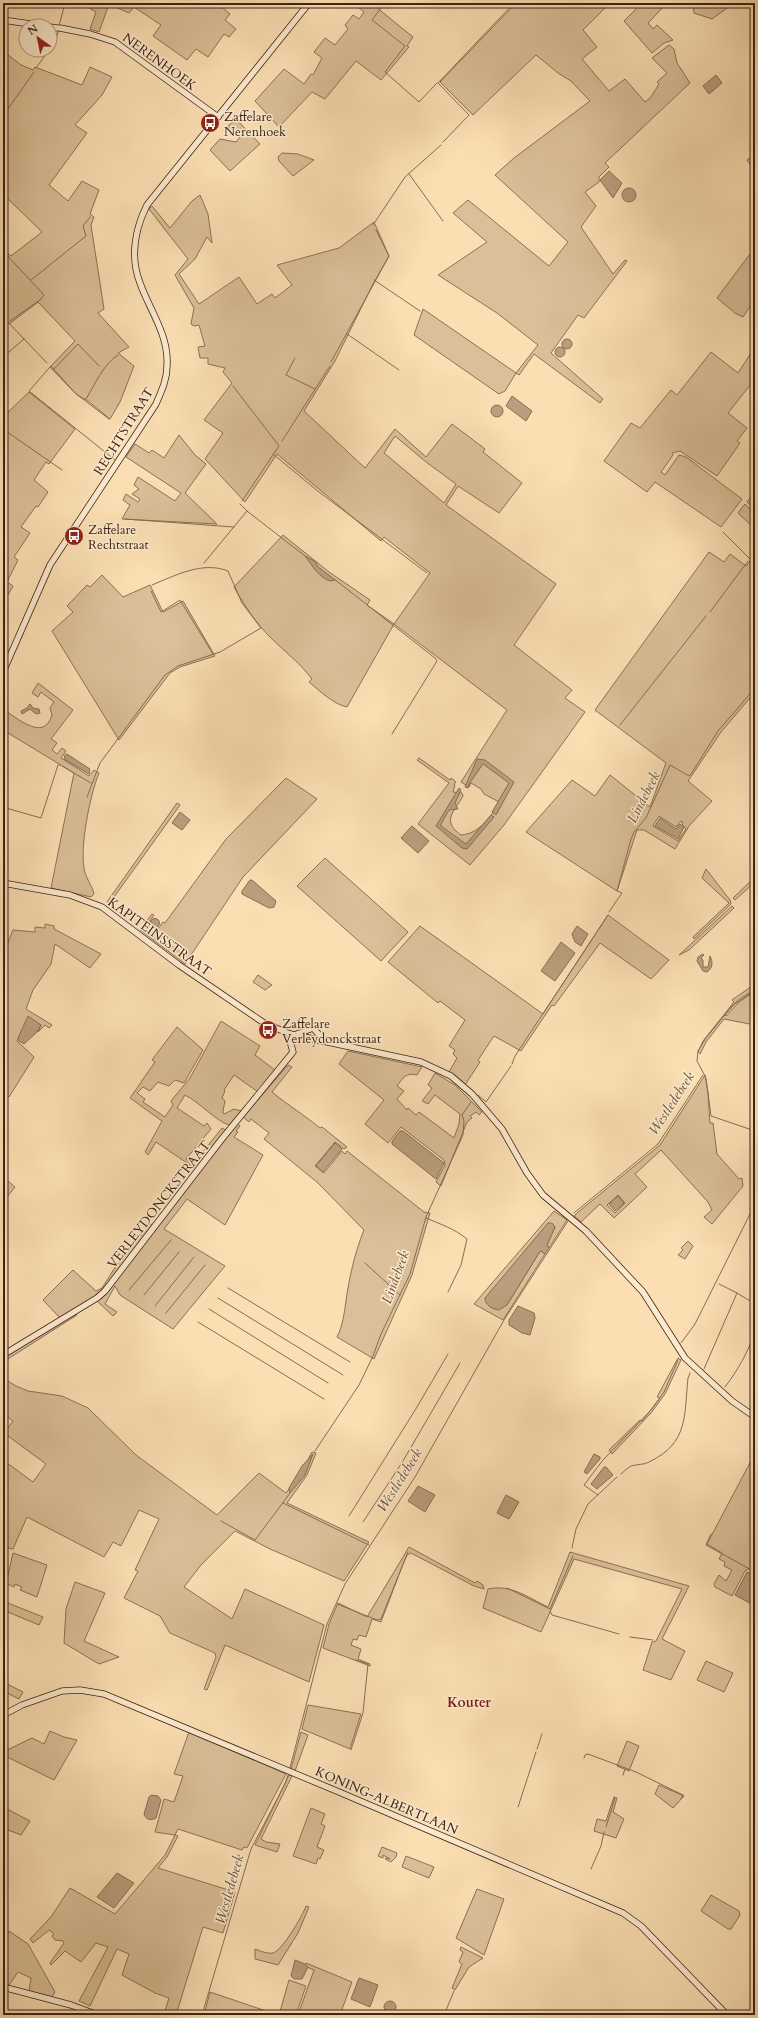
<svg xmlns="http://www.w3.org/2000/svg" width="758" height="2018" font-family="Cardo,serif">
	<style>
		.green { fill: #dbbf98; stroke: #8d7056; fill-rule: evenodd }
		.water { fill: #bb9e7d; stroke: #896c53 }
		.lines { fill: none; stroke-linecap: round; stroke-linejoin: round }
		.stream { stroke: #896c53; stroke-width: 1 }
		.secondary-casing { stroke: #3f2114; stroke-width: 7 }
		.secondary { stroke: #fceace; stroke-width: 5.5 }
		.labels { text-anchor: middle; stroke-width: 3; stroke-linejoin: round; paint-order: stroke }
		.street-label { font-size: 13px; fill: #3f2114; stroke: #fceace }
		.poi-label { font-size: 13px; fill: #3f2114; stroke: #fceace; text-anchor: start }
		.water-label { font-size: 14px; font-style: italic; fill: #6a4d39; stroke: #fceace }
		.neighbourhood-label { font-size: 14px; font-weight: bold; fill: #7a1f14; stroke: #fceace }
	</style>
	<rect width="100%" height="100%" fill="#fbdfb3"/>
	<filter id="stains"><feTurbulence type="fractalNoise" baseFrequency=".005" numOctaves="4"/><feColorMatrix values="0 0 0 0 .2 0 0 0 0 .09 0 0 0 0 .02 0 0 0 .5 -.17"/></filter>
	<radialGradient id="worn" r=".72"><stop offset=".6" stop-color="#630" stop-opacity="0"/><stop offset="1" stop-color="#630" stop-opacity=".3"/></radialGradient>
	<!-- green -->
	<g class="green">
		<polygon points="81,3 227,3 223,8 230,14 225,20 236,29 229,37 224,34 208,57 196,49 187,60 153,36 161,25 134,7 129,13 109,4 99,32 90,29 96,12"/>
		<polygon points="353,3 371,3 413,37 407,46 409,47 381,80 356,61 325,99 312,92 279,127 255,101 284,69 304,84 311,74 313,75 322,58 314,52 325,38 335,45 348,29 345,25 353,15 359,19 364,12"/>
		<polygon points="516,3 610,3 583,30 597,47 582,59 609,91 625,79 645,102 651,97 659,84 657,82 667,73 652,58 669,45 674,49 677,63 690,83 605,163 609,167 599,177 599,182 585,192 596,206 581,227 613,274 625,260 627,261 584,318 578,315 551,353 603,399 600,403 534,354 519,375 516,373 505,391 499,394 414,335 423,309 516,373 538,345 497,313 438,275 487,242 453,213 468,200 549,266 568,242 495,175 514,158 590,101 571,81 558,73 536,55 473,115 440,82"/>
		<polygon points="642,3 667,3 648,23 653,29 657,25 673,40 664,43 652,53 624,21"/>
		<polygon points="696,3 734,3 712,19 694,13 693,5"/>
		<polygon points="3,54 8,55 21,65 33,70 35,67 82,85 90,67 112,77 102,95 75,125 87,133 49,185 68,201 82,181 99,190 90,214 94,217 91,225 104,309 98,313 129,347 118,353 134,366 120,402 110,419 88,401 77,395 50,367 75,341 38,302 9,324 3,317 3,248 11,256 42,232 3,194"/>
		<polygon points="236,119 260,144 230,171 210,150 220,139 236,142 240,137 228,126"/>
		<polygon points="282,153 298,154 314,160 293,176 279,161 278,157"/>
		<polygon points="755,154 755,171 747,160"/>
		<path d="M200,195L208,214L212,243L207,237L195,259L179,274L199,304L239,277L257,304L272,294L275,298L292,285L277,265L339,248L374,222L389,256L373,284L335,361L304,411L365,468L395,429L426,457L452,424L485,449L483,452L522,483L499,513L458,486L446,505L556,584L514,645L572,690L565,698L585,712L504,825L470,865L418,824L449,783L417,760L419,758L450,780L451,778L456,782L454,784L455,785L453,792L462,793L463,796C454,812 441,821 461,835C479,834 491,817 499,802L484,794L481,789L471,783L469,787L461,782L507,710L394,624L347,707C333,704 320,691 309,682L312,679C300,663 284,651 270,637C256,623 244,605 234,587L283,535L329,572L370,600L367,605L394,624L430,573L384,537L381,541L277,454L245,502L205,459L223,433L204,420L232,383L223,372L225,368L208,364V358H200L198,347L205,346L199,325L194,326L191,324L194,308L175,275L188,259L149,209L152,206L170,228L192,201ZM395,436L426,462L456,484L444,503L384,453Z"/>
		<polygon points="750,254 755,257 755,299 743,317 735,313 717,298"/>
		<polygon points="755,347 755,379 728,413 747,428 737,441 740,443 717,476 680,451 672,453 673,455 661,472 665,475 679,455 686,457 742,499 721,527 655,482 647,492 604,461 631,423 640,428 671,390 677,395 711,352 738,373"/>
		<polygon points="29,392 75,429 49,464 46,462 34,480 48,492 38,507 36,506 21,527 30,533 14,557 18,560 7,582 13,586 8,595 3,591 3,519 7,512 3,510 3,417"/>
		<polygon points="179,435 195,455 206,464 185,493 217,524 122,519 130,505 123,500 126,494 138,502 140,499 132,494 139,489 134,485 138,477 175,501 181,493 126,457 135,444 149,453 152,450 164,458"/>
		<polygon points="754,493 755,494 755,509 747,502"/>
		<polygon points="745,504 755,514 755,529 738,513"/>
		<path d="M709,552L724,562L730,554L746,566L752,559L755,563V692L721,732L688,781L712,801L689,826L675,849L644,830H637L617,891L526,832L572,780L595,796L610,775L650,807L666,763L595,710ZM659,816L676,827L681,821L683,822L682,824L686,829L678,841L653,826Z"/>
		<polygon points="102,575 123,597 150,585 163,612 183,601 215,656 180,667 170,673 119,740 52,631 73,612 67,606 87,585 90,587"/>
		<path d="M38,683L73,710L51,739L57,743L52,750L57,754L62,748L66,751L61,758L89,776L94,770L99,773C90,795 80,845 84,868C85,877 92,885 94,894L91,897L51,888L74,773L3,730V709C16,717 44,743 52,715L50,708L54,702L41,692L38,697L32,693Z"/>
		<polygon points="286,778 317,799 243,877 185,964 140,930 152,914 154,915 148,924 157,930 163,922 165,923 226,839"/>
		<polygon points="177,803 180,805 109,904 107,902"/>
		<polygon points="325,858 408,932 381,961 297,886"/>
		<polygon points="706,869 730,900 731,904 694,939 693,937 729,903 702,878"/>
		<polygon points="755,877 755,882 735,900 733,898"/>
		<polygon points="732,906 734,908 689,950 679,955"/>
		<polygon points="608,915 669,960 651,979 600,943 554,1006 552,1005 521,1051 494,1036 478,1060 480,1062 465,1085 449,1072 457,1058 453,1054 455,1050 449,1046 465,1020 440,1001 438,1003 388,962 420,926 543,1014"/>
		<polygon points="45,924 54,926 54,929 101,954 90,968 55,944 51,964 33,990 26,1009 52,1025 49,1028 45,1025 38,1032 41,1025 18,1039 17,1041 34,1057 9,1097 3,1091 3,955 13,930 35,932 35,927 45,928"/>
		<polygon points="258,975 272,985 265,990 253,982"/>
		<polygon points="755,984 755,989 737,1001 725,1015 726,1016 739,1002 755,991 755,1025 724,1019 706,1042 700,1054 698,1052 703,1041 734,1002 732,1000"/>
		<path d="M221,1021L260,1046L255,1055L275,1070L258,1092L234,1075L224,1090L225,1091L222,1098L225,1101L223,1111L224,1114L234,1109L242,1111L229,1125C216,1121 199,1102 185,1095L177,1108L204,1126L207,1123L211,1129L186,1159L193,1164L222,1128L227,1131L196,1169L156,1142L148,1155L145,1152L162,1121L130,1098L155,1062L152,1060L177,1027L203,1050L184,1083L175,1080L169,1086L158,1082L150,1091L143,1087L137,1093L145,1099L143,1102L165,1117L173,1105L171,1101L190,1078Z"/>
		<path d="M348,1051L422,1067L417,1075C406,1072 403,1078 397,1086L404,1091L397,1099L407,1110L408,1108L416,1115L419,1112L454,1138L459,1124L460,1114L435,1095L428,1104L422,1101L432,1088L428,1085L435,1073L455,1085L482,1112L479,1115L476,1112L470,1116L472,1118L467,1122L441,1186L436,1182L445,1165L444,1160L401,1127L388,1143L365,1124L384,1100L339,1064Z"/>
		<path d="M288,1065L292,1067L272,1092C289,1106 303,1114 320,1128L322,1127L347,1147L344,1149L335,1142L315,1166L324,1173L342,1151L345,1154L347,1151L424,1212L430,1213L412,1275L374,1359L337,1337C343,1325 344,1314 346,1301C349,1278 355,1252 364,1230L318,1183L264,1139L269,1133L251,1119L249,1122L243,1117Z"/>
		<path d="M705,1075L708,1093L710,1123H713L717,1154L739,1179L742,1178L743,1186L712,1224L704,1217L712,1210L708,1202L661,1150L635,1174L647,1187L614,1218L600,1204L581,1222L574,1216L577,1213L660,1145ZM618,1195L625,1203L615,1213L607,1205Z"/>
		<polygon points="237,1124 240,1126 236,1131 238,1132 234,1137 263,1155 225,1225 187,1199 164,1229 225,1266 173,1329 120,1295 115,1286 105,1304 117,1312 113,1316 97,1301 158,1226"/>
		<polygon points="3,1177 15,1187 3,1202"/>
		<polygon points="554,1211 567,1220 549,1248 547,1245 555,1227 490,1307 496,1309 507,1305 539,1253 541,1251 545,1254 503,1320 474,1304"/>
		<polygon points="149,1223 152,1225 101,1293 60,1318 43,1300 73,1270 96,1291 102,1288 116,1266"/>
		<polygon points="688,1241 693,1246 685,1259 678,1255 683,1250 681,1248"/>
		<polygon points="75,1313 77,1315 3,1362 3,1358"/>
		<polygon points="678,1358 681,1360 665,1394 651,1413 612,1454 609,1450 640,1420 642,1421 660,1398 657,1397"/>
		<polygon points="3,1378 16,1386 28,1391 62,1396 88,1408 136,1455 217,1515 259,1473 286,1493 303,1469 312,1452 316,1453 307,1475 287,1503 369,1542 344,1581 270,1549 235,1531 201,1565 184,1587 232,1619 245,1589 324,1625 309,1682 225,1645 207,1690 204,1689 216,1657 215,1653 170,1633 160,1616 124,1598 138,1571 135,1570 159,1519 139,1510 121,1546 113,1542 104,1557 27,1517 13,1549 3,1547 3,1460 33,1482 46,1464 4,1433 13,1421 3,1413"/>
		<polygon points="753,1457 755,1458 755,1572 749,1569 745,1571 732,1596 715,1587 714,1584 719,1575 726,1581 732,1570 724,1566 725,1562 719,1559 722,1553 707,1544"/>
		<polygon points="409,1547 475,1583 477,1581 483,1585 484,1589 474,1586 411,1553 407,1555 403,1564 381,1622 372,1619 366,1637 359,1635 357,1640 353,1639 351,1645 361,1649 358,1659 370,1664 370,1666 323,1648 329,1624 338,1603 367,1617"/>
		<path d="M570,1552L689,1586L662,1639L685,1651L671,1680L643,1670L652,1642L656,1641L682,1589L574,1559L541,1632L483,1608L488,1589C511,1584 527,1597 548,1607Z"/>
		<polygon points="13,1553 47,1565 37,1597 20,1590 22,1587 15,1584 14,1587 3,1582 3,1574 8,1575"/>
		<polygon points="75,1582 105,1593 84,1641 119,1657 99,1664 64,1643 66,1609"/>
		<polygon points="3,1601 43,1617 39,1625 3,1610"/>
		<polygon points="706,1661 733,1673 724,1692 697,1680"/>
		<polygon points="3,1682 23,1692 19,1699 3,1691"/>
		<polygon points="308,1705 361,1714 350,1749 302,1729"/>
		<polygon points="50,1731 64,1737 77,1740 54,1780 3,1755 3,1752 32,1738 44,1744"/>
		<polygon points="189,1732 286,1774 247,1848 244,1847 242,1850 178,1829 175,1835 178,1836 167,1857 158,1868 235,1892 223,1933 203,1927 176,2015 164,2014 169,1998 155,1993 122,1975 129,1954 117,1949 90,2006 79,2001 108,1947 96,1943 81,1962 65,1951 51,1965 50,1963 64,1943 63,1941 55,1940 52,1936 54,1934 49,1930 33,1943 30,1939 51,1917 70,1888 115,1914 165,1855 175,1835 155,1832 164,1799 174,1802 183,1776 174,1774"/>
		<polygon points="301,1732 308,1735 295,1771 291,1769"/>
		<polygon points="627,1741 639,1746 629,1771 617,1766"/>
		<polygon points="289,1775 292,1776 261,1839 266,1842 280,1844 277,1852 255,1845"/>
		<polygon points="659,1785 684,1796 673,1808 655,1794"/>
		<polygon points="614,1797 617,1798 613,1812 624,1819 616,1838 594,1831 597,1819 606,1821"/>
		<polygon points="3,1807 30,1821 21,1835 3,1828"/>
		<polygon points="311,1808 325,1814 321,1824 325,1826 317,1847 324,1850 320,1859 318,1858 316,1864 293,1856"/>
		<polygon points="382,1847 397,1853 396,1857 391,1862 385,1859 386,1858 390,1859 383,1855 383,1858 378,1856"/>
		<polygon points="406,1856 434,1867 429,1878 402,1867"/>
		<polygon points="477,1889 504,1899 484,1955 456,1938"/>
		<polygon points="711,1895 739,1911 740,1915 731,1929 728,1929 701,1911"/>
		<path d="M306,1906L309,1907L298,1933L278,1965L255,1959V1949C260,1951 268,1954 273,1953C282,1951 303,1915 306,1906Z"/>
		<polygon points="9,1931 28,1944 55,1992 52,1997 29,1991 31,1978 18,1972 9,1985 3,1983 3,1945"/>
		<polygon points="461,1947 483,1958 469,1967 455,1990 452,1988 462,1964 459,1962 463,1952 460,1950"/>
		<polygon points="306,1963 352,1982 340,2015 298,2015 314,1970 305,1966"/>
		<polygon points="289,1980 306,1986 296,2015 279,2015"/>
		<polygon points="210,1992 278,2015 204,2015"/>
	</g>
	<!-- water -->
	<g class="water">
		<polygon points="716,75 722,83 709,94 703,86"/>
		<polygon points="609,171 622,183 613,198 600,180"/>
		<circle cx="629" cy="195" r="7"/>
		<circle cx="567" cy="344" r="5"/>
		<circle cx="560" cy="352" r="5"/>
		<polygon points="512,396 532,411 526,421 506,406"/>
		<circle cx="497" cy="411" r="6"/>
		<path d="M305,556L316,562L317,566L335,580L330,581C317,576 313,566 305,556Z"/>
		<polygon points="30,704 33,708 39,709 40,713 36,714 30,709 22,714 21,711 27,708"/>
		<polygon points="67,754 90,769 89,774 64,759 65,755"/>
		<polygon points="477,759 485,760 514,782 496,815 492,812 509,783 483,764 469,784 468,788 465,787"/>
		<polygon points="459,788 461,790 455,803 458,809 449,810 441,824 441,826 466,844 491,815 494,817 467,849 462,848 436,826"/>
		<polygon points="180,812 190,820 182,830 172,823"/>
		<polygon points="660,818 676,829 680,824 684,827 678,839 655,826"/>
		<polygon points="412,826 429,841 418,853 401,838"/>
		<polygon points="250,880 252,880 276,901 274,907 269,908 242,894 242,891"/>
		<circle cx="155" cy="923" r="4.5"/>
		<polygon points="577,926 588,934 581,946 575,942 572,934"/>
		<polygon points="561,942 575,953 555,981 541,971"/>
		<path d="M703,954L704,955L701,958L703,960V967H708L710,956C713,962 713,968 707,972L703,971L697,961L698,957Z"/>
		<polygon points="28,1016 41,1025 37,1032 24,1044 19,1041 18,1038"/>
		<polygon points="400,1131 403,1131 444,1163 436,1179 392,1144 392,1141"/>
		<polygon points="335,1143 342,1149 323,1172 316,1166"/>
		<polygon points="618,1196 624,1203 615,1211 609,1204"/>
		<path d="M548,1223H552L555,1227L547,1245L549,1248L545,1254L541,1251L539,1253L507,1305L499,1310C492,1309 485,1305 485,1298Z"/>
		<polygon points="518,1306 534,1313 535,1318 530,1335 522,1333 509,1325 509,1320"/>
		<polygon points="313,1454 305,1475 290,1493 289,1488 302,1466"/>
		<polygon points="594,1454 600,1457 600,1459 587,1474 584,1472"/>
		<polygon points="604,1467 606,1467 613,1475 597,1489 591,1484"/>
		<polygon points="418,1486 435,1495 425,1512 408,1501"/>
		<polygon points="506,1495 519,1502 509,1519 497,1513"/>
		<polygon points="747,1572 755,1576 755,1606 735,1595"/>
		<path d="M151,1795L158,1796L161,1800L156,1818C151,1821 146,1820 144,1814L149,1797Z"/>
		<polygon points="117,1873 134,1883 114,1908 97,1897"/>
		<polygon points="295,1960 305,1964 308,1967 302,1979 294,1979 291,1976"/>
		<polygon points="359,1978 378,1985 370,2007 351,1999"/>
		<circle cx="390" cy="2007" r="6"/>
	</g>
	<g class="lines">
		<!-- stream -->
		<g class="stream">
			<polyline points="385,3 372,20 405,46 385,72 419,102 437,83"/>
			<polyline points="59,26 65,3"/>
			<polyline points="50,48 56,39 59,29"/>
			<polyline points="36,68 49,50"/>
			<polyline points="3,116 34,72"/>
			<polyline points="443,142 469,115 438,83 514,3"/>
			<polyline points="409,174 443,221"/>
			<polyline points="373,225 405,177 441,145"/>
			<polyline points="3,251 44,295 40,300 10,321"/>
			<polyline points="31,280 86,236 83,226 90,217"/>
			<polyline points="374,280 420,311"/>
			<polyline points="3,317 47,363"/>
			<polyline points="347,334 399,370"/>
			<polyline points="3,357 24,339"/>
			<polyline points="295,358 286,375 315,389"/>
			<polyline points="331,362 389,256 376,230"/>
			<polyline points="54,369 78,344 99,366"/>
			<polyline points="233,386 279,446 242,501"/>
			<path d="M86,399C94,386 104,363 118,355"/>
			<polyline points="109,419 75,393 51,366 29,391 115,460"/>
			<polyline points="3,429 62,470"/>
			<polyline points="282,441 330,366"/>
			<polyline points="273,454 319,492 427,573"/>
			<polyline points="247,511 305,556"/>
			<polyline points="125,519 234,527"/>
			<polyline points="723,532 755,564"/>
			<polyline points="204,563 247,511 240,504"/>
			<polyline points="334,579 435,658 437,661 392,734"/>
			<polyline points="151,591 161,612 180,600 213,654"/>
			<polyline points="710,612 748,561"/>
			<polyline points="620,725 706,616"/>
			<polyline points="62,766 91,783"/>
			<path d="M87,797L100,763L165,675L178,666L220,652L261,628L242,603L228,571C203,561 176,575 152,585"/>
			<polyline points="3,818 6,808 41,818 58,765 60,765"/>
			<polyline points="609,912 622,893 617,891 631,839 634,832 646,818 670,765 689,776 691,774 718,731 755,688"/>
			<polyline points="755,990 732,1006 706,1038 698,1051 697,1061 706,1078 711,1116 755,1131"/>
			<polyline points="512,1064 515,1056 608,915"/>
			<polyline points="478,1095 486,1102 511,1066"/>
			<polyline points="574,1213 658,1144 703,1075"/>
			<path d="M426,1218C440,1224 455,1229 467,1239L461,1265L448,1292"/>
			<polyline points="365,1263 400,1295"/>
			<polyline points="719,1284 737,1293"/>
			<polyline points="228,1288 350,1362"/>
			<polyline points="129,1290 171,1240"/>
			<polyline points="144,1295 179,1252"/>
			<polyline points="218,1298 343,1375"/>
			<polyline points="155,1306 194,1257"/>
			<polyline points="209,1309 328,1383"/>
			<polyline points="166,1313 205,1265"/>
			<polyline points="198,1322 324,1399"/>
			<polyline points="681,1343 695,1324 755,1204"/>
			<polyline points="3,1346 4,1347"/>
			<polyline points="704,1369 737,1293 755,1304"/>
			<path d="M725,1387C738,1370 748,1352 755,1332"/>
			<polyline points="315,1451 359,1385 373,1356 381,1334 410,1274 426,1217 463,1135 464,1121 462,1115 471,1102"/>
			<path d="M621,1474C624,1471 628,1468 631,1466C637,1464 644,1465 649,1462C689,1443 684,1415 688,1378L690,1373"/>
			<polyline points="598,1495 584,1485 603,1460 651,1410 664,1392 678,1360"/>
			<polyline points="283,1503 369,1545"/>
			<polyline points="349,1516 417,1407 448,1354"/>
			<polyline points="221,1521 255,1540 290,1493"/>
			<polyline points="363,1522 403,1461 460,1363"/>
			<polyline points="711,1534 706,1545 755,1572"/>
			<polyline points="572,1548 576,1529 588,1504 617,1477"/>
			<polyline points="507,1588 550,1609 573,1556"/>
			<polyline points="337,1604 377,1620 381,1619 408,1552"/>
			<polyline points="550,1611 552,1615 619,1634"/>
			<polyline points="630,1637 653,1640"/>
			<polyline points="537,1749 542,1734"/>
			<polyline points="351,1750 363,1713 368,1664 356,1660"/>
			<polyline points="584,1758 585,1755 588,1754 636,1772 683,1795 681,1799"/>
			<polyline points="290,1768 327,1624 345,1584 415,1477 504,1320 568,1221"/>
			<polyline points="623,1775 625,1769"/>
			<polyline points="518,1807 536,1752"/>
			<polyline points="606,1827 615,1798"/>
			<polyline points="591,1869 601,1846 604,1832"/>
			<polyline points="202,2015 251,1849 285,1784 288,1775"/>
			<polyline points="444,2015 454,1991"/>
		</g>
		<defs>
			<g id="secondary">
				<polyline points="3,20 44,26"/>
				<polyline points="50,27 57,28"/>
				<polyline points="60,28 90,34 115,42 218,117"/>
				<path d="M3,672L50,565L156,404C161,392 167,380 167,366C169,335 150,311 140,283C130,257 135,229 147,205L309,3"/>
				<polyline points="3,883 70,895 102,907 179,965 264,1023 290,1034 421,1062 451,1076 472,1094 502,1129 527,1173 543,1195 586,1231 643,1292 685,1358 732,1401 755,1417"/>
				<polyline points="297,1034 313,1028 323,1039"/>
				<polyline points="3,1355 97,1298 105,1291 221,1140 293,1052 290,1041 290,1034"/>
				<polyline points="3,1715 22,1705 62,1691 80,1690 104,1694 339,1792 623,1913 641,1926 727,2015"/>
				<polyline points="3,1987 71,2005 98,2015"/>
			</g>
		</defs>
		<!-- secondary casing -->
		<use href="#secondary" class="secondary-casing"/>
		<!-- secondary -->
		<use href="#secondary" class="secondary"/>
	</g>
	<!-- icons -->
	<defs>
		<symbol id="bus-disc" viewBox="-11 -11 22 22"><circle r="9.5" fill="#8f2418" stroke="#fceace"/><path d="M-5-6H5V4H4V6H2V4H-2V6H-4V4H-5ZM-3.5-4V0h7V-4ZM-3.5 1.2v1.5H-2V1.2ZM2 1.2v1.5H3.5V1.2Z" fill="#fff"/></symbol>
	</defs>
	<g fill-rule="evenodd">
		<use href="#bus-disc" x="199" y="112" width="22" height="22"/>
		<use href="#bus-disc" x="63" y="525" width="22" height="22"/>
		<use href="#bus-disc" x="257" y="1019" width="22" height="22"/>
	</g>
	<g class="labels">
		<!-- street labels -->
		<g class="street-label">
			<text transform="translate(160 61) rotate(36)" y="5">NERENHOEK</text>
			<text transform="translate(123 431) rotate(-58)" y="5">RECHTSTRAAT</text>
			<text transform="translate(160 936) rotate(36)" y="5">KAPITEINSSTRAAT</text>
			<text transform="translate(158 1204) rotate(-52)" y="5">VERLEYDONCKSTRAAT</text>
			<text transform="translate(387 1800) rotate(23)" y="5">KONING-ALBERTLAAN</text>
		</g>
		<!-- poi labels -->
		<g class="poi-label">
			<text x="224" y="121">Zaffelare<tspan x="224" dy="15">Nerenhoek</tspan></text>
			<text x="88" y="534">Zaffelare<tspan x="88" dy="15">Rechtstraat</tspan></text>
			<text x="282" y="1028">Zaffelare<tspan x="282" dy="15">Verleydonckstraat</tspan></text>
		</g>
		<!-- water labels -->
		<g class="water-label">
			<text transform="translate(643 797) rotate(-63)" y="5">Lindebeek</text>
			<text transform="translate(671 1103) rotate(-57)" y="5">Westledebeek</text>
			<text transform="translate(395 1277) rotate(-70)" y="5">Lindebeek</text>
			<text transform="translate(399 1480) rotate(-58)" y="5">Westledebeek</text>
			<text transform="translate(229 1889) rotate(-74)" y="5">Westledebeek</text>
		</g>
		<!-- neighbourhood labels -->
		<g class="neighbourhood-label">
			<text x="469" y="1707">Kouter</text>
		</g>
	</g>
	<!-- margin -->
	<rect width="758" height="2018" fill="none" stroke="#fbdfb3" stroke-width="16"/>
	<rect x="4" y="4" width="750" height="2010" fill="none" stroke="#3f2114" stroke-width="2"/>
	<rect x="8" y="8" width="742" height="2002" fill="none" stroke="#3f2114"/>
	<!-- north arrow -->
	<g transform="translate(38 38) rotate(327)"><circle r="19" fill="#fceace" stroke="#b09a84"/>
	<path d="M0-3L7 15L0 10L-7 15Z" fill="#8f2418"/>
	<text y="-6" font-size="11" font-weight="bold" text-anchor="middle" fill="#3f2114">N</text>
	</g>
	<rect width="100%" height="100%" filter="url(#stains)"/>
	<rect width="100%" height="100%" fill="url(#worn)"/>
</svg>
